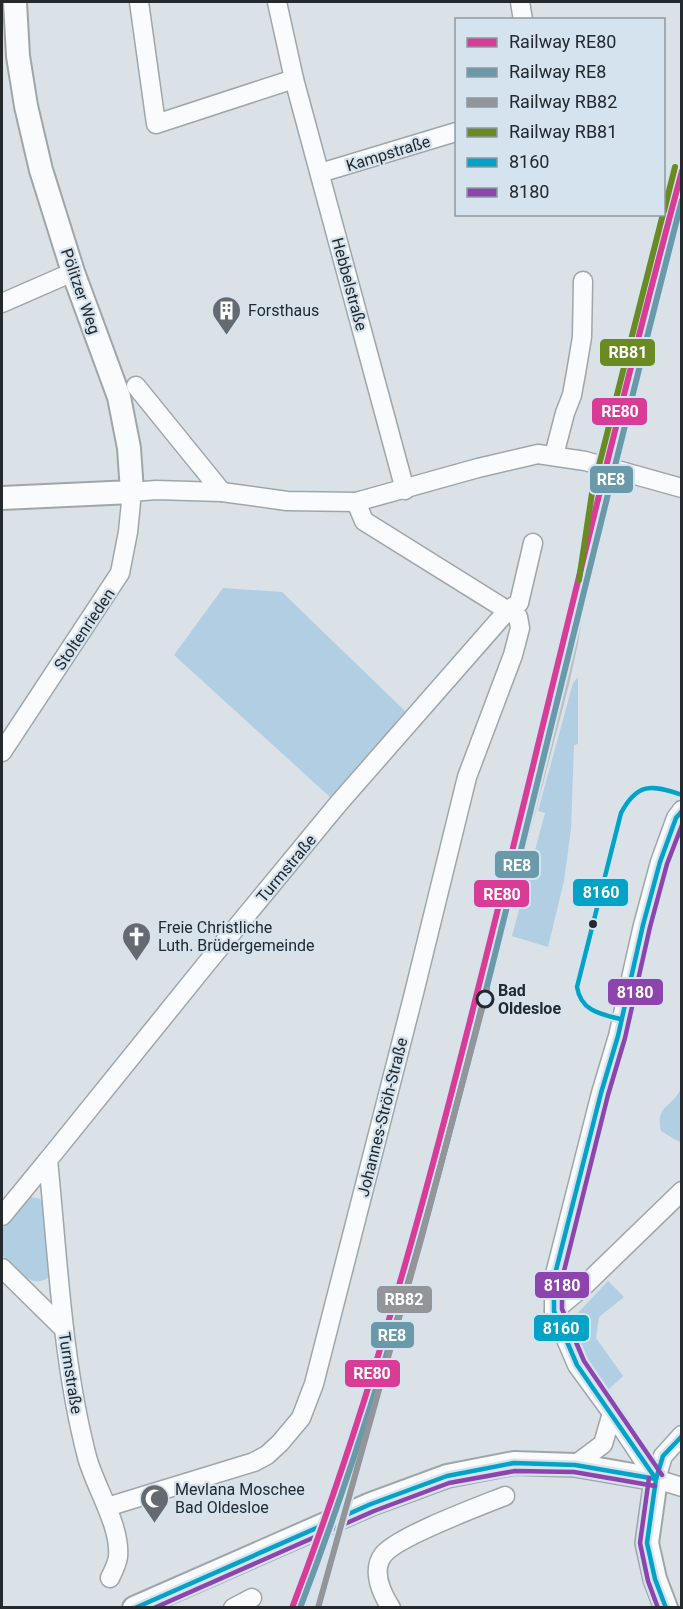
<svg xmlns="http://www.w3.org/2000/svg" width="683" height="1609" font-family="Roboto,sans-serif">
	<style>
		.green { fill: #b2cee3 }
		.lines { fill: none; stroke-linecap: round; stroke-linejoin: round }
		.minor-casing { stroke: #9fa6aa; stroke-width: 21 }
		.major-casing { stroke: #9fa6aa; stroke-width: 26 }
		.minor { stroke: #f9fbfc; stroke-width: 18 }
		.major { stroke: #f9fbfc; stroke-width: 22 }
		.rail { stroke: #bbbdbe; stroke-width: 4 }
		.bus-1-casing { stroke: #d4e3ee; stroke-width: 9 }
		.bus-2-casing { stroke: #d4e3ee; stroke-width: 9 }
		.bus-1 { stroke: #02a3c6; stroke-width: 4.5 }
		.bus-2 { stroke: #8e44ad; stroke-width: 4.5 }
		.rail-1-casing { stroke: #d4e3ee; stroke-width: 10 }
		.rail-2-casing { stroke: #d4e3ee; stroke-width: 10 }
		.rail-3-casing { stroke: #d4e3ee; stroke-width: 10 }
		.rail-4-casing { stroke: #d4e3ee; stroke-width: 10 }
		.rail-1 { stroke: #d83c96; stroke-width: 6 }
		.rail-2 { stroke: #6a9aaa; stroke-width: 6 }
		.rail-3 { stroke: #939598; stroke-width: 6 }
		.rail-4 { stroke: #6a8a22; stroke-width: 6 }
		.bus-dot { fill: #24292e; stroke: #d4e3ee; stroke-width: 2 }
		.stop-dot { fill: #d4e3ee; stroke: #24292e; stroke-width: 3 }
		.labels { text-anchor: middle; stroke-width: 4.5; stroke-linejoin: round; paint-order: stroke }
		.street-label { font-size: 16px; fill: #24292e; stroke: #d4e3ee }
		.poi-label { font-size: 16px; fill: #24292e; stroke: #d4e3ee; text-anchor: start }
		.stop-label { font-size: 16px; font-weight: bold; fill: #24292e; stroke: #d4e3ee; text-anchor: start }
		.line-badge { stroke: #d4e3ee; stroke-width: 2 }
		.badge-label { font-size: 16px; text-anchor: middle; font-weight: bold; fill: #fff }
	</style>
	<rect width="100%" height="100%" fill="#dae2e8"/>
	<!-- green -->
	<g class="green">
		<polygon points="223,588 282,592 406,712 331,798 174,655"/>
		<polygon points="578,677 578,744 574,745 571,829 564,881 548,947 512,936 545,813 538,811 573,683"/>
		<path d="M681,1088V1143L661,1131C655,1104 672,1109 681,1088Z"/>
		<path d="M31,1197L40,1199L45,1206L50,1276C32,1292 15,1268 2,1255V1229L25,1199Z"/>
		<path d="M608,1281L624,1297L599,1317L596,1338L623,1376L606,1392C592,1369 573,1346 573,1318Z"/>
	</g>
	<g class="lines">
		<defs>
			<g id="minor">
				<polyline points="139,2 156,124 294,79"/>
				<polyline points="277,2 294,79 405,490"/>
				<polyline points="520,2 523,20"/>
				<polyline points="320,173 456,132"/>
				<polyline points="2,303 73,272"/>
				<polyline points="136,386 222,492"/>
				<polyline points="554,455 565,413 572,395 576,373 582,337 583,281"/>
				<polyline points="2,752 120,573 128,532 132,492 156,490 222,492 287,501 356,502 478,468 538,454 585,461 682,488"/>
				<polyline points="2,1216 48,1160"/>
				<polyline points="2,1268 64,1329"/>
				<polyline points="554,1311 585,1285 682,1191"/>
				<polyline points="575,1465 603,1444 612,1413"/>
				<polyline points="656,1479 612,1413 577,1365 554,1311 554,1278 601,1093 618,1036 643,925 660,862 676,818 682,810"/>
				<polyline points="656,1479 663,1456 682,1435"/>
				<polyline points="656,1479 682,1487"/>
				<polyline points="107,1507 254,1462 267,1455 280,1443 301,1418 314,1384 414,993 467,777 513,655 520,628 518,617 364,521 356,502"/>
				<path d="M110,1578C113,1572 117,1564 118,1557C121,1526 95,1487 87,1457C62,1361 58,1259 48,1160L207,963L338,804L508,610L519,603L533,543"/>
				<polyline points="233,1608 252,1598"/>
				<path d="M391,1608C382,1594 371,1571 383,1555C396,1537 480,1506 505,1496"/>
			</g>
			<g id="major">
				<polyline points="2,498 132,492 129,448 119,397 73,272 41,170 26,106 18,56 15,2"/>
				<polyline points="134,1608 371,1504 447,1476 514,1463 575,1465 656,1479 647,1543 655,1579 666,1608"/>
			</g>
		</defs>
		<!-- minor casing -->
		<use href="#minor" class="minor-casing"/>
		<!-- major casing -->
		<use href="#major" class="major-casing"/>
		<!-- minor -->
		<use href="#minor" class="minor"/>
		<!-- major -->
		<use href="#major" class="major"/>
		<!-- rail -->
		<polyline class="rail" points="487,990 567,684 576,643 586,581"/>
		<defs>
			<g id="bus-1">
				<path d="M620,1019C600,1014 581,1011 577,987L621,813C637,783 651,784 682,795"/>
				<polyline points="656,1479 577,1365 554,1311 554,1278 601,1093 618,1036 643,925 660,862 676,818 682,811"/>
				<polyline points="135,1608 371,1504 447,1476 514,1463 575,1465 656,1479"/>
				<polyline points="666,1608 655,1579 647,1543 656,1479 663,1456 682,1436"/>
			</g>
			<g id="bus-2">
				<polyline points="662,1475 584,1361 562,1309 562,1279 608,1095 625,1038 650,927 667,864 682,825"/>
				<polyline points="649,1478 640,1543 648,1581 658,1608"/>
				<polyline points="154,1608 374,1511 449,1483 515,1471 574,1472 655,1486"/>
			</g>
		</defs>
		<!-- bus-1 casing -->
		<use href="#bus-1" class="bus-1-casing"/>
		<!-- bus-2 casing -->
		<use href="#bus-2" class="bus-2-casing"/>
		<!-- bus-1 -->
		<use href="#bus-1" class="bus-1"/>
		<!-- bus-2 -->
		<use href="#bus-2" class="bus-2"/>
		<defs>
			<path id="rail-1" d="M292,1608C384,1368 447,1117 508,868C565,636 620,402 682,171"/>
			<path id="rail-2" d="M300,1608C393,1366 456,1113 518,862C572,641 625,420 682,200"/>
			<polyline id="rail-3" points="318,1608 422,1236 487,990"/>
			<g id="rail-4">
				<polyline points="664,211 675,167"/>
				<polyline points="579,580 592,493 663,214"/>
			</g>
		</defs>
		<!-- rail-1 casing -->
		<use href="#rail-1" class="rail-1-casing"/>
		<!-- rail-2 casing -->
		<use href="#rail-2" class="rail-2-casing"/>
		<!-- rail-3 casing -->
		<use href="#rail-3" class="rail-3-casing"/>
		<!-- rail-4 casing -->
		<use href="#rail-4" class="rail-4-casing"/>
		<!-- rail-1 -->
		<use href="#rail-1" class="rail-1"/>
		<!-- rail-2 -->
		<use href="#rail-2" class="rail-2"/>
		<!-- rail-3 -->
		<use href="#rail-3" class="rail-3"/>
		<!-- rail-4 -->
		<use href="#rail-4" class="rail-4"/>
	</g>
	<!-- icons -->
	<defs>
		<symbol id="building-pin" viewBox="-11 -11 22 30"><path d="M0 17L-7.5 6A9.5 9.5 0 1 1 7.5 6Z" fill="#646a6f" stroke="#d4e3ee"/><path d="M-4-6H4V6H1V3H-1V6H-4ZM-2.5-4.3h1.7v1.8h-1.7ZM.8-4.3h1.7v1.8H.8ZM-2.5-1h1.7V.8h-1.7ZM.8-1h1.7V.8H.8Z" fill="#fff"/></symbol>
		<symbol id="church-pin" viewBox="-11 -11 22 30"><path d="M0 17L-7.5 6A9.5 9.5 0 1 1 7.5 6Z" fill="#646a6f" stroke="#d4e3ee"/><path d="M-1.2-6h2.4v3.5h3.3v2.4h-3.3V6h-2.4V-.1h-3.3v-2.4h3.3Z" fill="#fff"/></symbol>
		<symbol id="mosque-pin" viewBox="-11 -11 22 30"><path d="M0 17L-7.5 6A9.5 9.5 0 1 1 7.5 6Z" fill="#646a6f" stroke="#d4e3ee"/><path d="M3.5-4.9A6 6 0 1 0 3.5 4.9A5 5 0 1 1 3.5-4.9Z" fill="#fff"/></symbol>
	</defs>
	<g fill-rule="evenodd">
		<use href="#building-pin" x="210" y="294" width="33" height="45"/>
		<use href="#church-pin" x="120" y="920" width="33" height="45"/>
		<use href="#mosque-pin" x="138" y="1482" width="33" height="45"/>
	</g>
	<!-- markers -->
	<circle class="bus-dot" cx="593" cy="924" r="5"/>
	<circle class="stop-dot" cx="485" cy="999" r="8"/>
	<g class="labels">
		<!-- street labels -->
		<g class="street-label">
			<text transform="translate(388 153) rotate(-17)" y="6">Kampstraße</text>
			<text transform="translate(350 284) rotate(75)" y="6">Hebbelstraße</text>
			<text transform="translate(81 291) rotate(71)" y="6">Pölitzer Weg</text>
			<text transform="translate(84 629) rotate(-56)" y="6">Stoltenrieden</text>
			<text transform="translate(286 868) rotate(-50)" y="6">Turmstraße</text>
			<text transform="translate(382 1117) rotate(-76)" y="6">Johannes-Ströh-Straße</text>
			<text transform="translate(71 1373) rotate(81)" y="6">Turmstraße</text>
		</g>
		<!-- poi labels -->
		<g class="poi-label">
			<text x="248" y="316">Forsthaus</text>
			<text x="158" y="933">Freie Christliche<tspan x="158" dy="18">Luth. Brüdergemeinde</tspan></text>
			<text x="175" y="1495">Mevlana Moschee<tspan x="175" dy="18">Bad Oldesloe</tspan></text>
		</g>
		<!-- stop labels -->
		<g class="stop-label">
			<text x="498" y="996">Bad<tspan x="498" dy="18">Oldesloe</tspan></text>
		</g>
	</g>
	<g class="line-badge">
		<rect x="599" y="338" width="57" height="29" rx="6" fill="#6a8a22"/>
		<rect x="591" y="397" width="57" height="29" rx="6" fill="#d83c96"/>
		<rect x="589" y="465" width="45" height="29" rx="6" fill="#6a9aaa"/>
		<rect x="494" y="850" width="46" height="29" rx="6" fill="#6a9aaa"/>
		<rect x="572" y="878" width="57" height="29" rx="6" fill="#02a3c6"/>
		<rect x="473" y="879" width="57" height="29" rx="6" fill="#d83c96"/>
		<rect x="607" y="978" width="57" height="28" rx="6" fill="#8e44ad"/>
		<rect x="534" y="1271" width="56" height="28" rx="6" fill="#8e44ad"/>
		<rect x="376" y="1285" width="57" height="29" rx="6" fill="#939598"/>
		<rect x="533" y="1314" width="57" height="28" rx="6" fill="#02a3c6"/>
		<rect x="370" y="1321" width="45" height="28" rx="6" fill="#6a9aaa"/>
		<rect x="344" y="1359" width="57" height="29" rx="6" fill="#d83c96"/>
	</g>
	<g class="badge-label">
		<text x="628" y="358">RB81</text>
		<text x="620" y="417">RE80</text>
		<text x="611" y="485">RE8</text>
		<text x="517" y="871">RE8</text>
		<text x="601" y="898">8160</text>
		<text x="502" y="900">RE80</text>
		<text x="635" y="998">8180</text>
		<text x="562" y="1291">8180</text>
		<text x="404" y="1305">RB82</text>
		<text x="561" y="1334">8160</text>
		<text x="392" y="1341">RE8</text>
		<text x="372" y="1379">RE80</text>
	</g>
	<!-- border -->
	<rect width="683" height="1609" fill="none" stroke="#24292e" stroke-width="6"/>
	<!-- legend -->
	<rect x="455" y="18" width="210" height="198" fill="#d4e3ee" stroke="#8e99a1" stroke-width="1.5"/>
	<rect x="467" y="38" width="30" height="9" fill="#d83c96" stroke="#8e99a1" stroke-width="1.5"/>
	<text x="509" y="48" font-size="18" fill="#24292e">Railway RE80</text>
	<rect x="467" y="68" width="30" height="9" fill="#6a9aaa" stroke="#8e99a1" stroke-width="1.5"/>
	<text x="509" y="78" font-size="18" fill="#24292e">Railway RE8</text>
	<rect x="467" y="98" width="30" height="9" fill="#939598" stroke="#8e99a1" stroke-width="1.5"/>
	<text x="509" y="108" font-size="18" fill="#24292e">Railway RB82</text>
	<rect x="467" y="128" width="30" height="9" fill="#6a8a22" stroke="#8e99a1" stroke-width="1.5"/>
	<text x="509" y="138" font-size="18" fill="#24292e">Railway RB81</text>
	<rect x="467" y="158" width="30" height="9" fill="#02a3c6" stroke="#8e99a1" stroke-width="1.5"/>
	<text x="509" y="168" font-size="18" fill="#24292e">8160</text>
	<rect x="467" y="188" width="30" height="9" fill="#8e44ad" stroke="#8e99a1" stroke-width="1.5"/>
	<text x="509" y="198" font-size="18" fill="#24292e">8180</text>
</svg>
